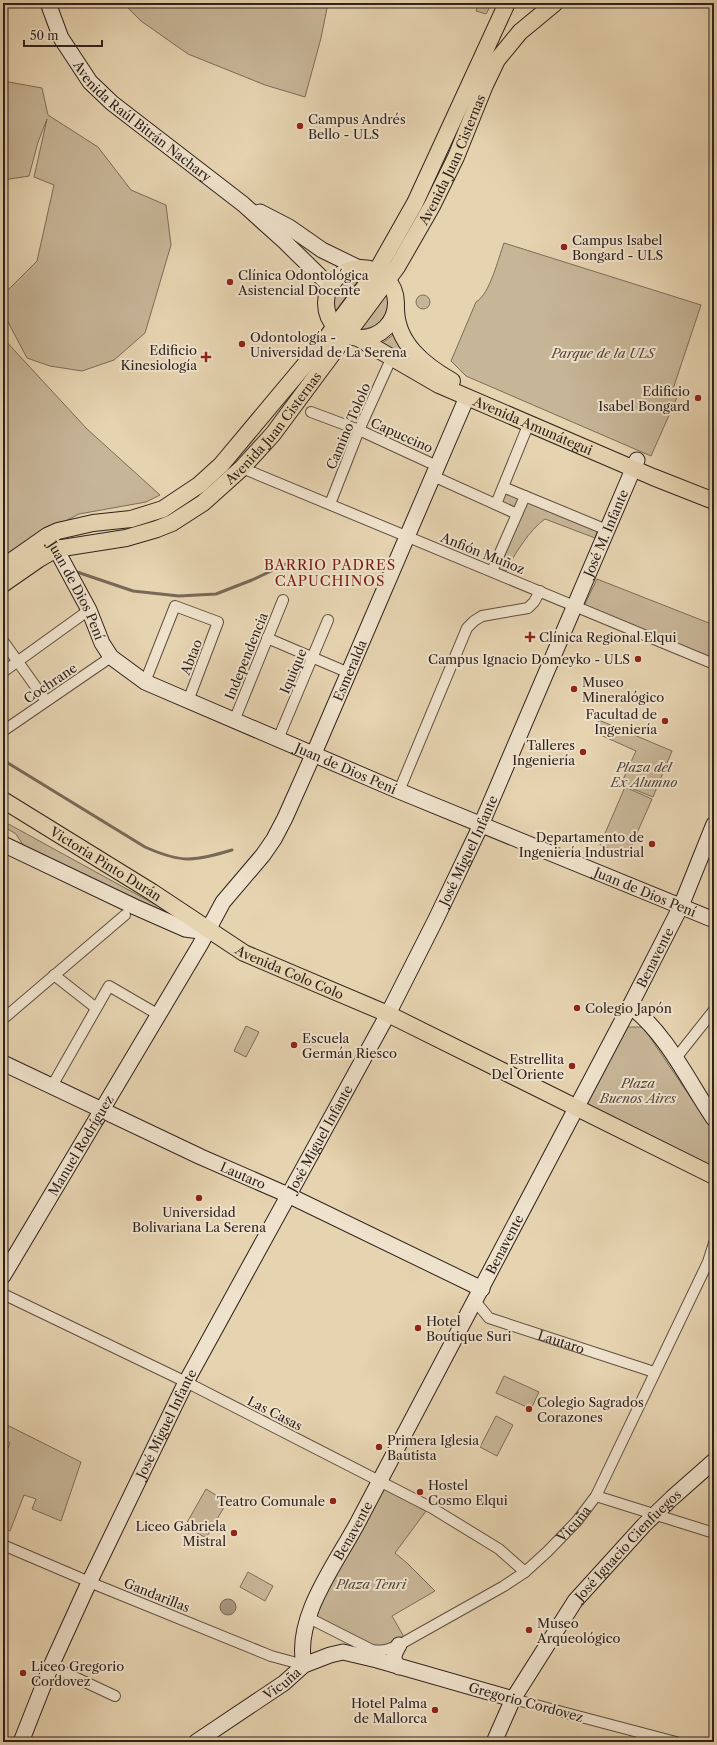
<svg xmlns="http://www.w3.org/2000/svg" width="717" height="1745" font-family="'Libre Caslon Text',serif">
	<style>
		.green { fill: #c7b597; stroke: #7c6c5a }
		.water { fill: #a8977e; stroke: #786857 }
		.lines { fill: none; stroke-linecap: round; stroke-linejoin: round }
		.stream { stroke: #786857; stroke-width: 3 }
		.street-casing { stroke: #5e4e41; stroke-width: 12 }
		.secondary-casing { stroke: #30221c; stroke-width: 17 }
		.primary-casing { stroke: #30221c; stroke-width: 18 }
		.street { stroke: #efe2cc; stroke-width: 10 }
		.secondary { stroke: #efe2cc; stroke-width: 15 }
		.primary { stroke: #e6d3b0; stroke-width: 16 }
		.poi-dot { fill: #8f2418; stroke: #efe2cc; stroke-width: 1.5 }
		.labels { text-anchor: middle; stroke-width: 4; stroke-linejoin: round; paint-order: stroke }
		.street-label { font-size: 13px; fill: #30221c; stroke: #efe2cc }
		.poi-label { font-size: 13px; fill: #30221c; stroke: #efe2cc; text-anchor: start }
		.park-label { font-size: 13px; font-style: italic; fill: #56473b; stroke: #efe2cc }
		.neighbourhood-label { font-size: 14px; letter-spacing: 1px; fill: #7a1f14; stroke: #efe2cc }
	</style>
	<rect width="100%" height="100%" fill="#e6d3b0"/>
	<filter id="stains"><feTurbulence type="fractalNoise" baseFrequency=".005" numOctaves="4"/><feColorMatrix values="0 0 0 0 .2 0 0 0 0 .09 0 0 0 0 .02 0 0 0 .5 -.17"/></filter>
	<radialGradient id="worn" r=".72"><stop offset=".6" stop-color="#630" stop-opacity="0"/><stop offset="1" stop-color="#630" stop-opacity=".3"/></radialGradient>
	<!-- green -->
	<g class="green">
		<polygon points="123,3 328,3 321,38 305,97 265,85 188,54 141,21"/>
		<polygon points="479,3 492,3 486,14 476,11"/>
		<polygon points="3,81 42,88 48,115 98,147 131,190 166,205 171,245 145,333 114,360 82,371 50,366 27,358 7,320 4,294 37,261 54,185 34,177 47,119 38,142 29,176 3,180"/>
		<path d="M504,243L701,305L672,392L678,395L651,456L466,376L451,361L476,302C490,294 498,259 504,243Z"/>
		<path d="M365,271L334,313C325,298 333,279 349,273C354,271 359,271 365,271Z"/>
		<path d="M387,291C392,311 381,329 360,329Z"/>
		<circle cx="423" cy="302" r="7"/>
		<polygon points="393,335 408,353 435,375 382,343"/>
		<polygon points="3,338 87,429 160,495 146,502 79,514 38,535 3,559"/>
		<polygon points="504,491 519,497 516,506 512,508 503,505 501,501"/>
		<path d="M528,500L598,529L595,538L545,519C530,529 514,555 506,571L499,569Z"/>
		<polygon points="597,579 714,625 714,660 584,606"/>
		<polygon points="599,720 672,751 653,797 621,784 636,751 594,732"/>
		<polygon points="625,787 652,799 627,856 600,845"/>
		<polygon points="3,821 187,922 25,848 16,834 3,826"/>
		<polygon points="246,1026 259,1032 246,1057 234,1051"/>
		<polygon points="627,1027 643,1027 714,1132 714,1168 588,1109 588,1098"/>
		<polygon points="504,1376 539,1392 531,1409 496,1393"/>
		<polygon points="496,1416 513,1425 497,1456 480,1447"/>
		<polygon points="3,1423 81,1462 61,1521 32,1509 36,1499 24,1495 10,1531 3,1529 3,1460 10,1443 3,1439"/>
		<polygon points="381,1486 426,1511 395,1553 407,1563 435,1591 392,1616 404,1637 378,1649 319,1620 316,1615 316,1608"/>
		<polygon points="206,1489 227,1502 206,1538 185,1526"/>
		<polygon points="248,1572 273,1586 265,1601 240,1587"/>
	</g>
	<!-- water -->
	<circle class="water" cx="228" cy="1607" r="8"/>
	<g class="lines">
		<!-- stream -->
		<g class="stream">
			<polyline points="3,539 5,539"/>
			<polyline points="74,571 133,591 179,596 216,594 252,580 288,563"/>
			<path d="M3,760L145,847C183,864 194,861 232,850"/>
		</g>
		<defs>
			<g id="street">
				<polyline points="311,412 359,430 437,466"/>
				<polyline points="242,468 714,664"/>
				<polyline points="433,476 517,514"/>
				<polyline points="503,487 607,530"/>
				<polyline points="330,504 359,430 391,359"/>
				<polyline points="496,504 529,423"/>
				<polyline points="492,571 525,496"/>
				<polyline points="267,638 349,673"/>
				<polyline points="3,641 46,701"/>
				<polyline points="3,672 89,610"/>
				<polyline points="145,682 175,606 218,622 188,701"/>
				<polyline points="234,721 283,600"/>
				<polyline points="3,731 111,657"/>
				<polyline points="281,732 328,620"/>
				<polyline points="399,791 467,628 474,621 482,616 528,608 534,602 540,591"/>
				<polyline points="54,975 96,1008"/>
				<polyline points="3,1019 125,915"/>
				<polyline points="676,1058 714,1010"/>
				<polyline points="52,1086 109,986 159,1015"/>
				<polyline points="3,1294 186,1382 432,1508 499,1549 525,1572"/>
				<path id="s1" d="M475,1301L489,1318L654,1372"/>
				<polyline points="596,1496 714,1533"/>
				<polyline points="3,1545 99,1586 271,1656 304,1665"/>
				<path id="s2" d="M307,1617L372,1650C382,1652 390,1649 399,1645L504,1586L525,1572L547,1552L577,1521L596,1496L708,1262L714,1243"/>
				<polyline points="51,1666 115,1696"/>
				<polyline points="513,1699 676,1742"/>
			</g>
			<g id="secondary">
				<path id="s3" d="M48,3L61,38L90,82L112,103L243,204L284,241L330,286"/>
				<polyline points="260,212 289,227 322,250 359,268"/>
				<path id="s4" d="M50,540L56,549L89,610L102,643L111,657L145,682L399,791L714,920"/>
				<polyline points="3,844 135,907 185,929 200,931 208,930"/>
				<path d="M630,1006C667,1034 688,1081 714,1119"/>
				<path id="s5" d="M3,1063L201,1157L288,1195L482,1289"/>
				<path id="s6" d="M3,1276L200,945L223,902L263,855L274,839L285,818L318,744L467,397"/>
				<path d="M399,1645C394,1654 391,1659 399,1667"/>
				<path id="s7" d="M304,1665C294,1618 335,1565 357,1524L630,1006L681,906L714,824"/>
				<path id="s8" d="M21,1742L51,1666L86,1589L186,1382L388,1014L436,919L481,825L637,460"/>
				<path id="s9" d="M196,1742L284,1683L304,1665L330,1655L343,1652L377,1660L513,1699"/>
				<path id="s10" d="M494,1742L513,1699L575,1601L644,1525L672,1498L714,1461"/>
			</g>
			<g id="primary">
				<circle cx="361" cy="303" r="35"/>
				<path d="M396,308C396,343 424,365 452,381"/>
				<path id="s11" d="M358,338L439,385L653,477L714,501"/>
				<polyline points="3,567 47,536 58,531 93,523 131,519 163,509 199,485 221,465 318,349 376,272 415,203 507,3"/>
				<path id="s12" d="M3,584L39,559L56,549L126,538L157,529L172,523L203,503L242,468L273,434L397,267L432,206L456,157L485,85L497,60L520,32L555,3"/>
				<path id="s13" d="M3,800L152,892L244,953L388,1014L714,1176"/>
			</g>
		</defs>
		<!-- street casing -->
		<use href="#street" class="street-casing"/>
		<!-- secondary casing -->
		<use href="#secondary" class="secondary-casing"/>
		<!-- primary casing -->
		<use href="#primary" class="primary-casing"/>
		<!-- street -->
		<use href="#street" class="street"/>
		<!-- secondary -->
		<use href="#secondary" class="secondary"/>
		<!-- primary -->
		<use href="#primary" class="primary"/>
	</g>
	<!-- markers -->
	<g class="poi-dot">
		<circle cx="300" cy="126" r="4"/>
		<circle cx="564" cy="247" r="4"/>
		<circle cx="230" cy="282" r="4"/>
		<circle cx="242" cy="344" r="4"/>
		<path d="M204 351h4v4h4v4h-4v4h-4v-4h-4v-4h4z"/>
		<circle cx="698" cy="398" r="4"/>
		<path d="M528 631h4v4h4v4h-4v4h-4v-4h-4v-4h4z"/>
		<circle cx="638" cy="659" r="4"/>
		<circle cx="574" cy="689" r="4"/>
		<circle cx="665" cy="721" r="4"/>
		<circle cx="583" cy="752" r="4"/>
		<circle cx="652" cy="844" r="4"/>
		<circle cx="577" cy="1008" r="4"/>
		<circle cx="294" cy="1045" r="4"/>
		<circle cx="572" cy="1066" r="4"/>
		<circle cx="199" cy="1198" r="4"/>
		<circle cx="418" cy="1328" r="4"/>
		<circle cx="529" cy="1409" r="4"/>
		<circle cx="379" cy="1447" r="4"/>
		<circle cx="420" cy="1492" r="4"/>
		<circle cx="333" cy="1501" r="4"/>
		<circle cx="234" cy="1533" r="4"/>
		<circle cx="529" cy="1630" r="4"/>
		<circle cx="23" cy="1673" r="4"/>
		<circle cx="435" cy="1710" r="4"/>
	</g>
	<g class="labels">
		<!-- street labels -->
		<g class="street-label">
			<text dy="5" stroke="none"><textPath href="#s3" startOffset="155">Avenida Raúl Bitrán Nachary</textPath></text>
			<text dy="5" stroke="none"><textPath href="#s12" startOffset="647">Avenida Juan Cisternas</textPath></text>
			<text dy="5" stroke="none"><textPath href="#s11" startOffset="196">Avenida Amunátegui</textPath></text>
			<text transform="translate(348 426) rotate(-67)" y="5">Camino Tololo</text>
			<text dy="5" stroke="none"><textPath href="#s12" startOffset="323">Avenida Juan Cisternas</textPath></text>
			<text transform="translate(402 435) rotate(24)" y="5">Capuccino</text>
			<text dy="5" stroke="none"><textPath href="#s8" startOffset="1344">José M. Infante</textPath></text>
			<text transform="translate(483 553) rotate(22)" y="5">Anfión Muñoz</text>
			<text dy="5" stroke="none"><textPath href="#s4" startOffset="57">Juan de Dios Pení</textPath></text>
			<text transform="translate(246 656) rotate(-68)" y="5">Independencia</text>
			<text transform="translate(191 657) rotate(-69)" y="5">Abtao</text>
			<text dy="5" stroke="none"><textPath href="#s6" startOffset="700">Esmeralda</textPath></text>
			<text transform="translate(293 671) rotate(-67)" y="5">Iquique</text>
			<text transform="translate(50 683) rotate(-34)" y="5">Cochrane</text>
			<text dy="5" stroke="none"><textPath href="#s4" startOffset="393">Juan de Dios Pení</textPath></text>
			<text dy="5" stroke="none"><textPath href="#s8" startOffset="998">José Miguel Infante</textPath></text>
			<text dy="5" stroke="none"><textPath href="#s13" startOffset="121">Victoria Pinto Durán</textPath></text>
			<text dy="5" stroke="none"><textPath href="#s4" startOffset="717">Juan de Dios Pení</textPath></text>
			<text dy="5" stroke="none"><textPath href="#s7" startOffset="794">Benavente</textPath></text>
			<text dy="5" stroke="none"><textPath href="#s13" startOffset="335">Avenida Colo Colo</textPath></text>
			<text dy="5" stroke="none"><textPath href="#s8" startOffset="674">José Miguel Infante</textPath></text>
			<text dy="5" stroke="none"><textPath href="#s6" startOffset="152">Manuel Rodríguez</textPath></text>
			<text dy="5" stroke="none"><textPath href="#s5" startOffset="265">Lautaro</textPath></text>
			<text dy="5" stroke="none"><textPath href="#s7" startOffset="470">Benavente</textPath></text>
			<text dy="5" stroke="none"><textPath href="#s1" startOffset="98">Lautaro</textPath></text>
			<text transform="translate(275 1413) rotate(27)" y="5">Las Casas</text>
			<text dy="5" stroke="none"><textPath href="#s8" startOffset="350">José Miguel Infante</textPath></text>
			<text dy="5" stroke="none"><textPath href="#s2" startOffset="315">Vicuña</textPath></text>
			<text dy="5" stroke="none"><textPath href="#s7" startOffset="146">Benavente</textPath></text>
			<text dy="5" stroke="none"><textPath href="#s10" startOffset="240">José Ignacio Cienfuegos</textPath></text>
			<text transform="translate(157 1595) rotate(22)" y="5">Gandarillas</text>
			<text dy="5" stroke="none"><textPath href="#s9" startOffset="104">Vicuña</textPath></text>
			<text transform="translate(526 1702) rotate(15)" y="5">Gregorio Cordovez</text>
		</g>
		<!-- poi labels -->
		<g class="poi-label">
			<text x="308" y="124">Campus Andrés<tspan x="308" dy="15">Bello - ULS</tspan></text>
			<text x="572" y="245">Campus Isabel<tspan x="572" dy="15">Bongard - ULS</tspan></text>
			<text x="238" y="280">Clínica Odontológica<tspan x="238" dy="15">Asistencial Docente</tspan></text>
			<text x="250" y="342">Odontología -<tspan x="250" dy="15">Universidad de La Serena</tspan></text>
			<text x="197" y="355" text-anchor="end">Edificio<tspan x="197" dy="15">Kinesiología</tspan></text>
			<text x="690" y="396" text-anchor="end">Edificio<tspan x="690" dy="15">Isabel Bongard</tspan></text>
			<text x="539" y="642">Clínica Regional Elqui</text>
			<text x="630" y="664" text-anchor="end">Campus Ignacio Domeyko - ULS</text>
			<text x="582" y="687">Museo<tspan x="582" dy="15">Mineralógico</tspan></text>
			<text x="657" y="719" text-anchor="end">Facultad de<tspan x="657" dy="15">Ingeniería</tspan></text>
			<text x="575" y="750" text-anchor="end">Talleres<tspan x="575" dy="15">Ingeniería</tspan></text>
			<text x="644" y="842" text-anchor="end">Departamento de<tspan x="644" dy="15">Ingeniería Industrial</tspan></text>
			<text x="585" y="1013">Colegio Japón</text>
			<text x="302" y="1043">Escuela<tspan x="302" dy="15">Germán Riesco</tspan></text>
			<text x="564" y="1064" text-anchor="end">Estrellita<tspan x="564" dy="15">Del Oriente</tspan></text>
			<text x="199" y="1217" text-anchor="middle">Universidad<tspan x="199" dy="15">Bolivariana La Serena</tspan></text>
			<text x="426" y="1326">Hotel<tspan x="426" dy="15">Boutique Suri</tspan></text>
			<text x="537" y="1407">Colegio Sagrados<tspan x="537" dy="15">Corazones</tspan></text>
			<text x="387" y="1445">Primera Iglesia<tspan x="387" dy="15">Bautista</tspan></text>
			<text x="428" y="1490">Hostel<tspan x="428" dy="15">Cosmo Elqui</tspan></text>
			<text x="325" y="1506" text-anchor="end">Teatro Comunale</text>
			<text x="226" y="1531" text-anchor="end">Liceo Gabriela<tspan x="226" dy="15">Mistral</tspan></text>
			<text x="537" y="1628">Museo<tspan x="537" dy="15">Arqueológico</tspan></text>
			<text x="31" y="1671">Liceo Gregorio<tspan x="31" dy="15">Cordovez</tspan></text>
			<text x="427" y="1708" text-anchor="end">Hotel Palma<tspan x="427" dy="15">de Mallorca</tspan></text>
		</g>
		<!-- park labels -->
		<g class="park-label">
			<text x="603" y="358">Parque de la ULS</text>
			<text x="644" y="772">Plaza del<tspan x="644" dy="15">Ex Alumno</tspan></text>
			<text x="638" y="1088">Plaza<tspan x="638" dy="15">Buenos Aires</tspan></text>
			<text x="371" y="1589">Plaza Tenri</text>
		</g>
		<!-- neighbourhood labels -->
		<g class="neighbourhood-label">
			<text x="330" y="570">BARRIO PADRES<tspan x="330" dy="16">CAPUCHINOS</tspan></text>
		</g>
	</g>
	<!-- margin -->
	<rect width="717" height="1745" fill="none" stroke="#e6d3b0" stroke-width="16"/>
	<rect x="4" y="4" width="709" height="1737" fill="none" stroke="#30221c" stroke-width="2"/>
	<rect x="8" y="8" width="701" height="1729" fill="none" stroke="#30221c"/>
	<!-- scale -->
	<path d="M24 40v6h78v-6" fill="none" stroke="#30221c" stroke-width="2"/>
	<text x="30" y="40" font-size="12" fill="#30221c" stroke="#efe2cc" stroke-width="3" paint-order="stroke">50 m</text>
	<rect width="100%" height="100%" filter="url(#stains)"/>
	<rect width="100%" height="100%" fill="url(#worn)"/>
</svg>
